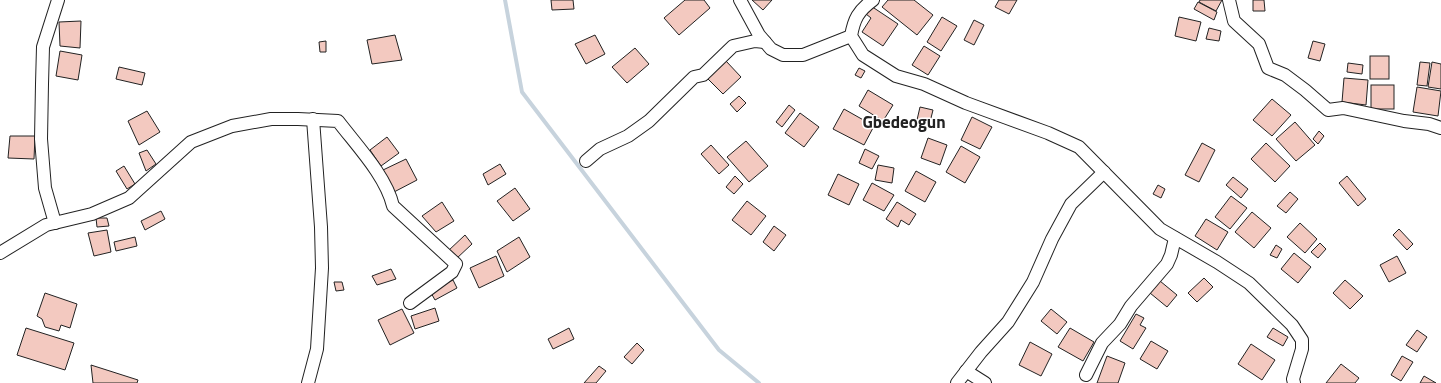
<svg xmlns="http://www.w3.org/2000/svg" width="1441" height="383" font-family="'Titillium Web',sans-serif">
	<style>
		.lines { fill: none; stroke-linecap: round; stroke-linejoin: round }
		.stream { stroke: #c7d3dd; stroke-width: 4 }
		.building { fill: #f3c9c0; stroke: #222 }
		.minor-casing { stroke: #222; stroke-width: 14 }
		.minor { stroke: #fff; stroke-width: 12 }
		.labels { text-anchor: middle; stroke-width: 3; stroke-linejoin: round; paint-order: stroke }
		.quarter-label { font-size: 17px; font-weight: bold; fill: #222; stroke: #fff }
	</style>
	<rect width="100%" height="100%" fill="#fff"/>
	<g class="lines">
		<!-- stream -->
		<polyline class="stream" points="505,0 522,92 719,350 759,383"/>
	</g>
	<!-- building -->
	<g class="building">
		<polygon points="551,0 573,0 574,9 552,10"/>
		<polygon points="685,0 704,0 710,8 679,35 664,18"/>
		<polygon points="752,0 772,0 763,10"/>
		<polygon points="888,0 914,0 933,15 917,35 882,7"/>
		<polygon points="999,0 1017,0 1009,14 995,7"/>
		<polygon points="1200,0 1222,0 1216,11 1199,2"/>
		<polygon points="1253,0 1264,0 1265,11 1253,11"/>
		<polygon points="1198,2 1217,12 1214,20 1194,9"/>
		<polygon points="871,6 898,24 883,46 862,32 871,18 866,14"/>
		<polygon points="942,17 957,26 941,51 927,42"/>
		<polygon points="1179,17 1201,22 1196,41 1175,36"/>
		<polygon points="974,20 984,25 974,45 964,40"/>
		<polygon points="81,21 80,48 60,46 59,22"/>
		<polygon points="1209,28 1221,31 1219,41 1206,39"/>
		<polygon points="395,35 402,60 372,64 367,40"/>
		<polygon points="595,35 605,54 586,64 575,44"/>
		<polygon points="326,41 326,52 320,52 319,42"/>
		<polygon points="1313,41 1325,44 1320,61 1308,58"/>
		<polygon points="924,46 940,56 928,75 912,65"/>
		<polygon points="635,48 649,64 627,83 612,67"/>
		<polygon points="60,51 82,55 78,80 56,76"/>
		<rect x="1370" y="56" width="19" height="23"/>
		<polygon points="726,61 741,77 723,94 707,78"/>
		<polygon points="1420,62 1430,63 1427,86 1417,85"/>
		<polygon points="1432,62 1441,64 1441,89 1428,87"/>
		<polygon points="1348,63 1363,65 1362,74 1347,72"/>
		<polygon points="119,67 145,73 142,85 116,79"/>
		<polygon points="859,68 865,71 861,78 855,75"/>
		<polygon points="1344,78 1368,80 1366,105 1342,102"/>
		<rect x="1371" y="85" width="23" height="24"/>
		<polygon points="1417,87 1441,91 1438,116 1413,112"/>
		<polygon points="868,90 893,105 883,121 859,106"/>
		<polygon points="739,96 746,103 737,112 730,104"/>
		<polygon points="1272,99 1291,115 1272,136 1253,120"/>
		<polygon points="789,105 795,110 782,127 776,122"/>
		<polygon points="920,107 933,110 930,122 917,120"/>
		<polygon points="844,109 874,126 864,145 833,129"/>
		<polygon points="147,111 160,132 139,145 128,121"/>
		<polygon points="800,113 819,127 804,147 785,133"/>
		<polygon points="972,117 992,127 980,149 961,140"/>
		<polygon points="1295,122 1315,145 1296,161 1276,139"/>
		<polygon points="1319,131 1324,136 1318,144 1313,139"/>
		<polygon points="10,136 35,136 34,159 8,158"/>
		<polygon points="387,137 399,153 381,166 370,150"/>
		<polygon points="928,138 947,145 940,165 921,158"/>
		<polygon points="746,141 768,166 749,182 727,157"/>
		<polygon points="1202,143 1215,150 1199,182 1185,175"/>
		<polygon points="1266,143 1290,166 1275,182 1251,159"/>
		<polygon points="711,145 729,165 719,174 701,154"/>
		<polygon points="961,146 980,157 965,183 946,172"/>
		<polygon points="865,149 879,156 872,169 859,163"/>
		<polygon points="147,150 156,164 146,171 139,153"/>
		<polygon points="406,159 417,180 394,192 383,170"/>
		<polygon points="500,164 506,174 488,185 483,174"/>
		<polygon points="878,165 894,168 892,183 875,180"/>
		<polygon points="124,166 135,184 127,189 116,171"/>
		<polygon points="916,171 936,182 925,202 905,191"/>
		<polygon points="838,174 859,184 849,205 828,195"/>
		<polygon points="735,176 743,184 734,194 726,187"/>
		<polygon points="1347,176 1366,199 1358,206 1339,183"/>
		<polygon points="1233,177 1248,189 1241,198 1226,185"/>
		<polygon points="872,183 894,195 884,211 863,200"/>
		<polygon points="1158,185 1165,189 1161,198 1153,194"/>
		<polygon points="515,188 530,209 513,221 497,201"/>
		<polygon points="1290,192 1298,199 1286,213 1277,206"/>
		<polygon points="1231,196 1247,208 1230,229 1215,217"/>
		<polygon points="747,201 766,216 751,235 732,220"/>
		<polygon points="442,202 454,221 436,232 422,216"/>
		<polygon points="897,202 916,214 909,225 901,220 898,227 886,219"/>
		<polygon points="161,211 165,219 145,230 141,221"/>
		<polygon points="1252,212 1271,228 1254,248 1235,232"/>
		<polygon points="96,218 107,218 109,226 97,227"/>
		<polygon points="1206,219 1228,232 1217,250 1195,236"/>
		<polygon points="1300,223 1317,239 1305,253 1287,237"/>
		<polygon points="774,226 786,235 774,251 763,242"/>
		<polygon points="1399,229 1413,244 1407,250 1393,235"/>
		<polygon points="107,230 111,252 94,256 88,233"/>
		<polygon points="465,235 472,244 456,259 448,251"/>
		<polygon points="135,237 137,246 116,251 114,242"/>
		<polygon points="519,237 530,257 507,272 497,251"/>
		<polygon points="1320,243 1326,249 1318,258 1311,252"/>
		<polygon points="1276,245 1282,249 1277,258 1270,255"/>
		<polygon points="1294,253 1311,267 1298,283 1281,269"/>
		<polygon points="496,256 504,276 479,288 470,268"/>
		<polygon points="1397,256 1406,273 1389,282 1380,265"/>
		<polygon points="391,269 396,279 377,285 372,276"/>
		<polygon points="1204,278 1213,287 1197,302 1188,293"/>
		<polygon points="453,280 457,288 435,300 430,291"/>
		<polygon points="1345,280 1363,296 1350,309 1333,293"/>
		<polygon points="1160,281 1177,295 1167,307 1150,293"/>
		<polygon points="334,282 342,282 344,290 336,291"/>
		<polygon points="45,293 77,304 70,328 61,325 59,331 45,327 42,319 37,316"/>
		<polygon points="435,308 439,321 415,329 411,316"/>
		<polygon points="402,309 414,333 390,345 378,320"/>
		<polygon points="1051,309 1067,322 1057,334 1041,321"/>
		<polygon points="1136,314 1144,318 1140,325 1146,328 1133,349 1120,341"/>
		<polygon points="26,328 74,343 65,370 17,355"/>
		<polygon points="569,328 574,339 553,349 548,339"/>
		<polygon points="1070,328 1094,342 1083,361 1058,347"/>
		<polygon points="1273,328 1288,337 1283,346 1267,337"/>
		<polygon points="1417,330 1427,337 1417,352 1406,345"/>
		<polygon points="1151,341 1168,351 1157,369 1140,359"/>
		<polygon points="1030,342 1052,354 1041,376 1019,365"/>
		<polygon points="637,343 644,350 632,364 624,357"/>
		<polygon points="1251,344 1275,360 1262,380 1238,364"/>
		<polygon points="1107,356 1125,363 1118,383 1097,383"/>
		<polygon points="1402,356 1413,362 1401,381 1391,375"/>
		<polygon points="1341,364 1359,378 1355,383 1326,383"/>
		<polygon points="91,365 138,380 137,383 93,383"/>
		<polygon points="599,366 606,371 596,383 584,383"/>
		<polygon points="1424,376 1436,383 1420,383"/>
	</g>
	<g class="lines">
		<defs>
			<g id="minor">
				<polyline points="740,0 759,35 771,49 783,55 803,55 851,36"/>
				<path d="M873,0C858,11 854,19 851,36L863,55L896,76L924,84L966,103L1048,133L1079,147L1160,229L1217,262L1249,283L1292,325L1302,340V349L1293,379L1294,383"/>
				<polyline points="1229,0 1234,21 1259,44 1268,68 1285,75 1305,90 1328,110 1343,108 1404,121 1429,124 1441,128"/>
				<polyline points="586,161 600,149 628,136 649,121 694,77 703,75 733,46 755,41 765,42"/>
				<polyline points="55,223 45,188 41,139 42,84 43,47 58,0"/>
				<path d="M0,253L46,225L92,214L129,198L191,142L232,126L271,119H298L338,121C357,146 386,176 393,206L456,264L452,272L410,303"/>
				<polyline points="966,371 985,383"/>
				<polyline points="1086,375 1102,343 1120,324 1131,306 1167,264 1171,255 1175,238"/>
				<polyline points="308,383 317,349 322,268 321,227 313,119"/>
				<polyline points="957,383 981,352 1008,322 1033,282 1052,239 1071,204 1104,172"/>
			</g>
		</defs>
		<!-- minor casing -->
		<use href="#minor" class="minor-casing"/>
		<!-- minor -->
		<use href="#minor" class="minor"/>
	</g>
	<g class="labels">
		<!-- quarter labels -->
		<g class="quarter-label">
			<text x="904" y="128">Gbedeogun</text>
		</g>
	</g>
</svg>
